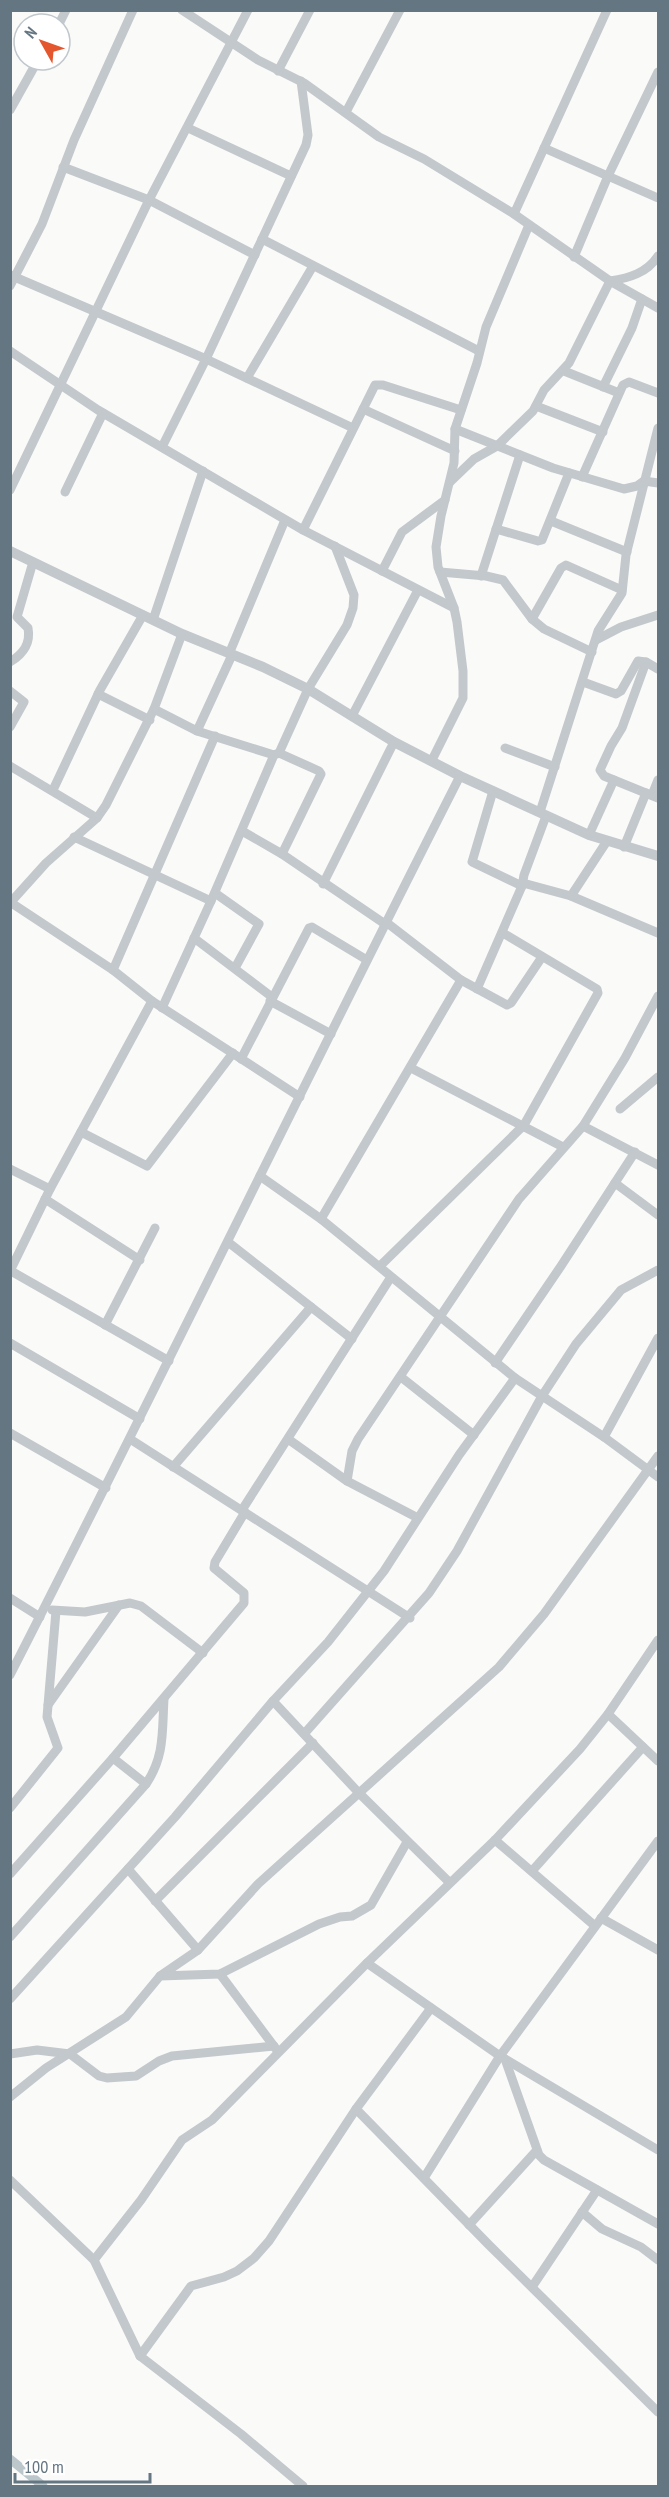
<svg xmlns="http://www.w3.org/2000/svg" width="669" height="2497" font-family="'PT Sans Narrow',sans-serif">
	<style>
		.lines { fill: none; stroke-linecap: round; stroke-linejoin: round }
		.canal { stroke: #bbc7cb; stroke-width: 9 }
		.minor { stroke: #c3c8cc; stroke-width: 9 }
		.tertiary { stroke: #c3c8cc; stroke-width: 10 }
	</style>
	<rect width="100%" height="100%" fill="#fafaf8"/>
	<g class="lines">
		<!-- canal -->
		<polyline class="canal" points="10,2459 43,2486"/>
		<!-- minor -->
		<g class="minor">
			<polyline points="182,10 258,60 304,83 379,137 424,159 514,214 610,281 658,308"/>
			<polyline points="59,24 66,10"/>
			<polyline points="278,71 310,10"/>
			<polyline points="10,110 38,60"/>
			<polyline points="346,112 400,10"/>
			<polyline points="188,128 291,176"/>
			<polyline points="544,148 658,198"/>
			<polyline points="63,167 149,200 255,255"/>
			<polyline points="514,214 607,10"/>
			<polyline points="262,239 479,351"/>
			<polyline points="574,257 608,176 658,72"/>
			<polyline points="10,275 206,359 353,428"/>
			<polyline points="10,286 42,224 74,140 133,10"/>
			<polyline points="10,351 98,410 303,530 454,608"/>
			<polyline points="564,371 619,393"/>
			<polyline points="247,378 313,266"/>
			<polyline points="603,387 632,328 642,299"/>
			<polyline points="536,406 603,432"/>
			<polyline points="363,409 455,451"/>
			<polyline points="455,429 553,468 624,489 637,486 644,481 658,483"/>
			<polyline points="162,447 206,359 306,145 308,135 301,81"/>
			<polyline points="582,477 623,385 629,382 658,393"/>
			<path d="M450,482L474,459L497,446L533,411L544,390L569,363L610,281C629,278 647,273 658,256"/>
			<polyline points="10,490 149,200 248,10"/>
			<polyline points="65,492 103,413"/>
			<polyline points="551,521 627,552"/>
			<polyline points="496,529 538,541 542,540 569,473"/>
			<polyline points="303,530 375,385 383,385 461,410"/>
			<polyline points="382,571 402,532 445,500"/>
			<polyline points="440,572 486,576 503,580 532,619 544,629 592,652"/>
			<polyline points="481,576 520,455"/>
			<polyline points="532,619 561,568 566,565 622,590"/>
			<polyline points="153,620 203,471"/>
			<polyline points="596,640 621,627 658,615"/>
			<polyline points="229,654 285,520"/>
			<path d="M10,662C23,654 31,644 28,628L17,617L33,562"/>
			<polyline points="646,662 622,728 611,746 600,770 604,776 658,798"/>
			<polyline points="583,682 616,694 621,691 638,661 646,662 658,669"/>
			<polyline points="10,691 24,702 10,727"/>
			<polyline points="98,694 150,720"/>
			<polyline points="154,709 197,731 274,755"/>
			<polyline points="352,716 418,590"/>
			<polyline points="197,731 232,655"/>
			<polyline points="505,748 555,767"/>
			<polyline points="279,753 319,771 321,774 282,854"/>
			<polyline points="432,760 463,698 463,671 457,622 454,608 438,567 436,547 441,516 454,463 455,429 477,363 486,327 529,225"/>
			<polyline points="10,766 97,818"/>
			<polyline points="53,790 100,690 143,615"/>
			<polyline points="493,791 472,862 522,886"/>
			<polyline points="652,795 658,780"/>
			<polyline points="540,812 598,631 622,593 626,555 658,428"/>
			<polyline points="242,831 282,854 385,924"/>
			<polyline points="589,835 614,780"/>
			<polyline points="74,837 211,901"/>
			<polyline points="624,847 646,793"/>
			<polyline points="523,883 571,896 658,933"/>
			<polyline points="323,884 394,742"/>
			<polyline points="215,893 259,924 235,968"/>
			<polyline points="571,896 607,841"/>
			<polyline points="10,902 113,970 152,1001 300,1097"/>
			<polyline points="10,903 46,863 97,818 106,805 154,709 182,634"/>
			<polyline points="386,922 461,980 507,1005 511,1003 542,957"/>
			<polyline points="194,938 272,997"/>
			<polyline points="113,970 215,736"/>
			<polyline points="477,989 522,886 524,875 546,816"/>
			<polyline points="270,1001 331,1034"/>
			<polyline points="162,1008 211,901 274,755 279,753 308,689 347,625 353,608 354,595 335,546"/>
			<polyline points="241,1059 309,928 312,927 367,960"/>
			<polyline points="411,1068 563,1147"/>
			<polyline points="620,1109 658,1077"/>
			<polyline points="583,1126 658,1165"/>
			<polyline points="81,1132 147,1166 233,1053"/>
			<polyline points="10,1169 50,1189"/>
			<polyline points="260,1176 321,1219 515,1378 604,1437 658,1477"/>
			<polyline points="615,1183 658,1215"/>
			<polyline points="45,1199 140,1260"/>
			<polyline points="321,1219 461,980"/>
			<polyline points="228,1242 352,1339"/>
			<polyline points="380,1266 524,1125 598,993 597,989 503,933"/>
			<polyline points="10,1271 50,1189 152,1001"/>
			<polyline points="11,1271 169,1361"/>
			<polyline points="105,1325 155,1228"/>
			<polyline points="10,1343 140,1419"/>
			<polyline points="495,1363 561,1266 635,1152"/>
			<polyline points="401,1377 474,1435"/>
			<polyline points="10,1433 106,1488"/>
			<polyline points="604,1437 658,1338"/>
			<polyline points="130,1439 410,1618"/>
			<polyline points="288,1439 347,1481 418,1518"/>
			<polyline points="173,1467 311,1307"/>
			<polyline points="347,1481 352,1451 358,1439 519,1199 583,1126 625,1058 658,996"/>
			<polyline points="242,1510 391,1277"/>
			<polyline points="10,1598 40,1617"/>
			<polyline points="52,1610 85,1612 130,1603 141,1606 203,1653"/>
			<path d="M10,1675C163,1376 308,1075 460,776"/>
			<polyline points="273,1701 358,1792 449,1882"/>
			<polyline points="48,1705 119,1605"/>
			<polyline points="608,1714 658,1761"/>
			<polyline points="304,1734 429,1593 457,1551 542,1396 576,1344 621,1290 658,1270"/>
			<polyline points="113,1758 146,1784"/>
			<polyline points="10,1808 58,1748 47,1717 56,1611"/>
			<polyline points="495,1840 595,1926"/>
			<polyline points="128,1869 198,1950"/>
			<polyline points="532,1871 643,1747"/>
			<polyline points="10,1874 113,1758 244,1603 244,1593 214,1568 215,1562 245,1512"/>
			<polyline points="155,1901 313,1743"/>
			<polyline points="601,1918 658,1950"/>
			<path d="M10,1937L146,1784C165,1756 162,1731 164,1699"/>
			<polyline points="367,1963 500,2056 658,2150"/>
			<polyline points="220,1974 276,2049"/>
			<polyline points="160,1976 198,1950 258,1884 499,1667 544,1614 658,1456"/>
			<polyline points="10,1999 175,1817 273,1701 328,1642 384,1571 459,1455 515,1378"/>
			<polyline points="10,2054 37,2050 70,2054 99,2076 107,2078 136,2076 159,2061 172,2056 274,2046"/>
			<polyline points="505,2059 539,2155 544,2160 658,2224"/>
			<polyline points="10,2097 46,2068 126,2017 160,1976 220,1974 319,1924 340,1917 352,1916 371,1905 407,1842"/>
			<polyline points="356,2109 489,2245 658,2412"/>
			<polyline points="424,2178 500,2056 658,1841"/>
			<polyline points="10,2180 94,2260 140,2356 241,2434 303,2486"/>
			<polyline points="582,2212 602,2229 641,2247 658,2260"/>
			<polyline points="469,2225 537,2150"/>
			<polyline points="94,2260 141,2200 182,2140 212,2120 367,1963 495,1840 580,1749 608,1714 658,1640"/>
			<polyline points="532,2287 597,2190"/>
			<polyline points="140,2356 191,2286 224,2277 237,2271 254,2258 269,2241 356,2109 431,2008"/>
		</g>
		<!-- tertiary -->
		<polyline class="tertiary" points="10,551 182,634 263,667 308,689 394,742 460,776 589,835 658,856"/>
	</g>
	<!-- border -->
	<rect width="669" height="2497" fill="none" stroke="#657683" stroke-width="24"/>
	<!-- north arrow -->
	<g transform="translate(42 42) rotate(310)"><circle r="28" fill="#ffffff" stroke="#c1c8cd" stroke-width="1.5"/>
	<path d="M0-4.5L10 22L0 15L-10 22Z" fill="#e4572e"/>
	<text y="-9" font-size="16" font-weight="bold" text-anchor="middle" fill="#657683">N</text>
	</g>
	<!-- scale -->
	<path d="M15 2473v9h135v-9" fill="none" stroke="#657683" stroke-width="3"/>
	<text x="24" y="2473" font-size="18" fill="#657683" stroke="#ffffff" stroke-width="4.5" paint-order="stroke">100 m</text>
</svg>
